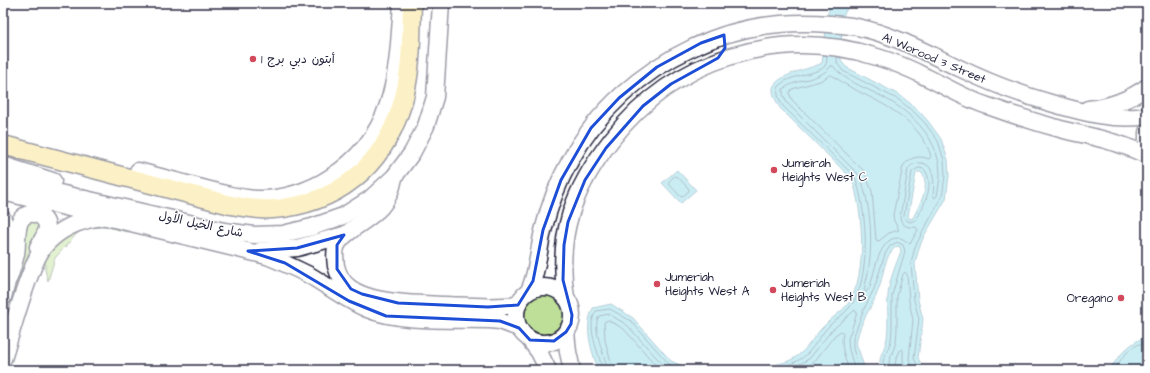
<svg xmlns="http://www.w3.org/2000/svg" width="1150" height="373" font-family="'Architects Daughter','Playpen Sans Arabic',sans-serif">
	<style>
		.green { fill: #bedf98; stroke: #70806a }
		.water { fill: #89d8e7; stroke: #608fa2; fill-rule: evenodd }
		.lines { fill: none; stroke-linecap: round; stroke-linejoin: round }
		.shore { stroke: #4b6b80; stroke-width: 1 }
		.secondary-casing { stroke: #22223b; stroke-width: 19 }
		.primary-casing { stroke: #22223b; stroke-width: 21 }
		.secondary { stroke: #fff; stroke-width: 16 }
		.primary { stroke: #f9e181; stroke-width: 18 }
		.marked { fill: none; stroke: #1d4ed8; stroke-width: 3; stroke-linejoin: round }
		.poi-dot { fill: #d1495b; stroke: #fff; stroke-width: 1.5 }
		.labels { text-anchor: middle; stroke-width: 3; stroke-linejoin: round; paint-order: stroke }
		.street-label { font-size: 12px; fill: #22223b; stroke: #fff }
		.poi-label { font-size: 12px; fill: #22223b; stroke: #fff; text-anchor: start }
	</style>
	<rect width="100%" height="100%" fill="#fff"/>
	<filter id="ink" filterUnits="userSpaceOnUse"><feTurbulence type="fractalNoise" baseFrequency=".025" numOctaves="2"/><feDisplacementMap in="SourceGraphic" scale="8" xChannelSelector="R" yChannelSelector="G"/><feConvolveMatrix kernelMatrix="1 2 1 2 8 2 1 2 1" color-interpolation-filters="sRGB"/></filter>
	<g filter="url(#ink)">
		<!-- green -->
		<g class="green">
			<polygon points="25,218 42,224 28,254 15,298 8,295"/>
			<polygon points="111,224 127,232 107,227 82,228 55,258 48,281 45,270 45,257 55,248 58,242 77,226"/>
			<circle cx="544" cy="315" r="22"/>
		</g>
		<!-- water -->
		<g class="water">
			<path d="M658,3H725C704,7 679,9 658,3Z"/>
			<path d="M827,3H860L849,5L842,18L841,61L846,67L901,96L917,109L928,121L941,139L948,160L949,176L946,199L924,236L919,248L915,263L918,300L923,319L918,358L924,370H882C876,357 885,351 887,338C889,324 887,310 888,295C889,280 896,265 901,251L900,247L897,246C883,255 884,277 878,291C872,307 860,322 857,339C856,343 857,348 859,351L865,370H744C757,367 773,366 786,362C806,355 811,338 825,325C832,317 842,312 848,304C868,276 863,210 852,179L780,108C777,102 772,95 773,88C777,74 811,69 822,63L829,6ZM918,172H921C932,186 919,205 913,218L910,219L908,216L916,173Z"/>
			<polygon points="677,170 696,190 681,203 662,183"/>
			<path d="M611,304L633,318L671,361L687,368L713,370H598C592,350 583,329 593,308Z"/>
			<path d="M1143,338L1147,339V370H1109C1119,356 1127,345 1143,338Z"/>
		</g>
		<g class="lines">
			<!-- shore -->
			<g class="shore">
				<polyline points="837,57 837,63 843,71 899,100 914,112 925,123 938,141 944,160 945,176 942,197 921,235 915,247 911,263 914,300 919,319 914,358 919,370"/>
				<path d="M831,66H833C844,80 861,86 877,94C909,110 939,136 940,174C940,181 938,189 937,196L935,198L933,196C934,185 936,162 919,163C914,163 911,165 908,169L900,218C902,226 908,228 916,227L918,230L910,244C906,242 903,237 897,238C879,238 874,274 870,287L866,292L864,290C866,282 868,274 869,266C873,236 870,203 860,176L787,103L783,94V89C797,78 821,81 831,66Z"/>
				<path d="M831,75C836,77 845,85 852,88C883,104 919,119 931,156L929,159C919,155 910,157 903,166L893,215L894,221L899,230L889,233L879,241L876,240L872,191L864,171L792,100L789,93L792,89L820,81Z"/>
				<path d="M919,168L924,169C936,184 924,205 916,220L910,222L905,219L904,215L912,172Z"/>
				<polygon points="675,176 678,177 689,189 689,191 682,197 680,196 669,184 669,182"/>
				<path d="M602,370C600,352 585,329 596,311L610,309L631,321L669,364L682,370"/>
				<path d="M607,370C606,356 591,329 599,316L609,314L627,325L665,367L670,370"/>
				<polyline points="613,370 605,340 604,322 608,320 624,329 660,370"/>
				<path d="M765,370C779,367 796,365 807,354C815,346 820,336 827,328C834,320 844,315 850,307C872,280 867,208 855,177L783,106C781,103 779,99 778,95C773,74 816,77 825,66C827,63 827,59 827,56"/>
				<polyline points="790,370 810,358 831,331 855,310 857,313 848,339 849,350 855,370"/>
				<path d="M802,370L814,362L835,335L841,331L843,333C840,346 845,358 849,370"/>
				<polyline points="860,370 853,349 853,338 863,311 874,289 885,254 890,246 897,242 903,245 905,251 892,295 892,329 891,341 883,361 885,370"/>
				<polyline points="890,370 889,362 896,342 897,330 897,296 903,274 905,272 907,274 909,301 913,320 909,359 914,370"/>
				<polyline points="896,370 895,363 900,350 901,349 903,350 903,361 907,370"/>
				<path d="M1114,370C1121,359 1132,342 1147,343"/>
			</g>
			<defs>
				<g id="secondary">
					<path d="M1088,109C1110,107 1129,100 1147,87"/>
					<polyline points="1147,132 1147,143"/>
					<polyline points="3,165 53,181"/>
					<path d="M138,171C161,177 183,183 206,189C222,193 239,198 257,199C282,200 310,191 331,177C397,134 397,73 402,3"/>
					<path d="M394,178C389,205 376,213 354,228C348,233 341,237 337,245C334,251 335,259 336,266C338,274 343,283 350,288C372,304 419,304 445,305C470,306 494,308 518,305"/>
					<polyline points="3,180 224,231 254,235 283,234 312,227 343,216 370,199 394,177 412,153 426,126 435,97 441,3"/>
					<path d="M3,192L267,256C282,262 295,268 309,275C328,286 346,300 367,309C401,323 453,319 490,320L500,321L519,328"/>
					<path d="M3,219C15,245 11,270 3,297"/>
					<polyline points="260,251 297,248 344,235"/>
					<path d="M9,278C12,270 14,263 16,254C18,244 15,227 22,218C31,209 47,215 47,228C46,235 41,241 38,247"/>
					<circle cx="544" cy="315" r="28"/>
					<path d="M529,291C538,271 538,252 543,231C549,207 558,182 570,161C597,111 641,72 692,48C735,27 782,20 830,24C839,25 848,25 857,27C892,34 927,53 959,68C990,83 1022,95 1054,104C1085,113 1115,121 1147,116"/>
					<path d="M566,298C556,235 573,189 612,139C675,58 779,26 877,57C894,62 911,69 926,77C947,87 966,99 988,106C1013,115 1038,123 1064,130C1080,134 1096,137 1112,142C1124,145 1135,150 1147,155"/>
					<polyline points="566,332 568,352 572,370"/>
					<polyline points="530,340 539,352 548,370"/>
					<path d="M3,359C12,331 19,303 30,275C34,264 39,251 47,243C61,228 82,220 101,217"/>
				</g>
				<path id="primary" d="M3,145L231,205C248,208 266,211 283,208C347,199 388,158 404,97C412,66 411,34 412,3"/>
			</defs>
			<!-- secondary casing -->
			<use href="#secondary" class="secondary-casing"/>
			<!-- primary casing -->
			<use href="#primary" class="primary-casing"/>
			<!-- secondary -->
			<use href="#secondary" class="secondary"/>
			<!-- primary -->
			<use href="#primary" class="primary"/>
		</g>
	</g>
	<!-- marked area -->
	<path d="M0 0H1150V373H0ZM724,35L725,48L718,58L671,84L643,106L606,148L585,180L568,222L564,245L563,280L572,315L571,324L566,332L554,341L530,340L519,328L500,321L386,316L349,301L285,263L248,251L297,248L344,235L337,245V269L351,289L362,294L398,303L488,307L518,305L533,281L543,230L561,180L591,128L619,98L657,67L701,43Z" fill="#fff" fill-opacity=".55" fill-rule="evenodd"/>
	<path class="marked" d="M724,35L725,48L718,58L671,84L643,106L606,148L585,180L568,222L564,245L563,280L572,315L571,324L566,332L554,341L530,340L519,328L500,321L386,316L349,301L285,263L248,251L297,248L344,235L337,245V269L351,289L362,294L398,303L488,307L518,305L533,281L543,230L561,180L591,128L619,98L657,67L701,43Z"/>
	<!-- markers -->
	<g class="poi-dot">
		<circle cx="253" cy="59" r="4"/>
		<circle cx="774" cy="170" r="4"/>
		<circle cx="657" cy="284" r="4"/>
		<circle cx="773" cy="290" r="4"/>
		<circle cx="1121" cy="298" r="4"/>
	</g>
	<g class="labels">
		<!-- street labels -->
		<g class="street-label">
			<text transform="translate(934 58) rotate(23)" y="4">Al Worood 3 Street</text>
			<text transform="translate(201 224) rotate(12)" y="4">شارع الخيل الأول</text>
		</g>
		<!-- poi labels -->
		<g class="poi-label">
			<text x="261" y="63">أبتون دبي برج 1</text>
			<text x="782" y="167">Jumeirah<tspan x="782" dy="14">Heights West C</tspan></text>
			<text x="665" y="281">Jumeriah<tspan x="665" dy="14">Heights West A</tspan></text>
			<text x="781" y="287">Jumeriah<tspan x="781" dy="14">Heights West B</tspan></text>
			<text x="1113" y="302" text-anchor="end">Oregano</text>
		</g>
	</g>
	<!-- margin -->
	<rect width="1150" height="373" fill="none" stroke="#fff" stroke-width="16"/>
	<rect x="8" y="8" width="1134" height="357" fill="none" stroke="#22223b" stroke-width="1.5" filter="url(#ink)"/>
</svg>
